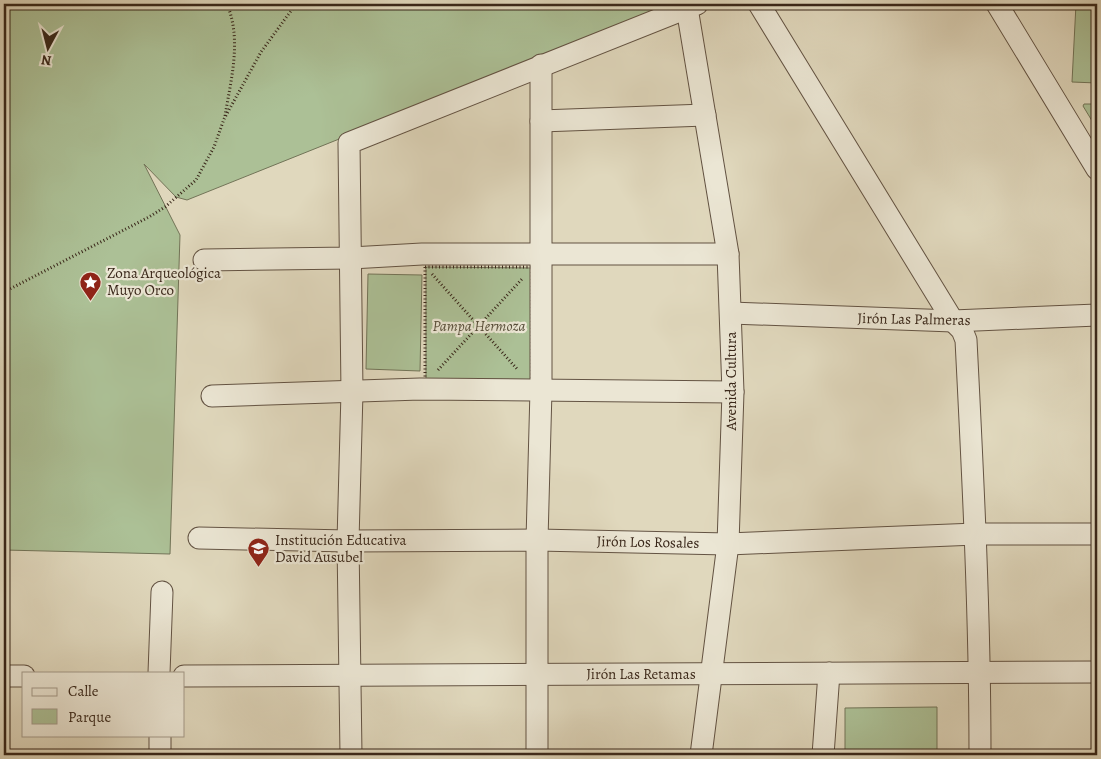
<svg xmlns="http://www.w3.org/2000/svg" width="1101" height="759" font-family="Alegreya,serif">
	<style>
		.green { fill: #acc096; stroke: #727458 }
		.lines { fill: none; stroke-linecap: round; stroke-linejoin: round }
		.minor-casing { stroke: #635343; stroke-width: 23 }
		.path { stroke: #39271a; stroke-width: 3; stroke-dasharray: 1 2.5; stroke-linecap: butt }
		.minor { stroke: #ebe6d4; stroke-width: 21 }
		.labels { text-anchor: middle; stroke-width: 4.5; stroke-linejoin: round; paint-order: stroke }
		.poi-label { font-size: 15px; fill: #39271a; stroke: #ebe6d4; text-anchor: start }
		.street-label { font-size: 15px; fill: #39271a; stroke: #ebe6d4 }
		.park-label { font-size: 15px; font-style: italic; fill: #564d39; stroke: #ebe6d4 }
	</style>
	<rect width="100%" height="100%" fill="#e0d8bd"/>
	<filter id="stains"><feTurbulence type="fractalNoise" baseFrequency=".004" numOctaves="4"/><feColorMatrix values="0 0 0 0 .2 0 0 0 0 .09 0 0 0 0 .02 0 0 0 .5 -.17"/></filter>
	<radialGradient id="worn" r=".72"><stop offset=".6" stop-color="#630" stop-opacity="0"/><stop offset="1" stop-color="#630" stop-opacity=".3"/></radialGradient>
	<!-- green -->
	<g class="green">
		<polygon points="4,4 676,4 187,200 176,197 144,164 180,235 170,554 4,550"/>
		<polygon points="1076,4 1097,4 1097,83 1072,82"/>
		<polygon points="1084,104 1097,104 1097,129 1083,106"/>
		<polygon points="426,267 532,268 531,384 426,383"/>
		<polygon points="368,274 422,275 420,371 366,369"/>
		<polygon points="937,707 937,755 845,755 845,708"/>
	</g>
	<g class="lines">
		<defs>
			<g id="minor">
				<path d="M759,4L953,321L962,330L966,340C973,478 980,617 980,755"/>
				<polyline points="997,4 1097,169"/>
				<polyline points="687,8 728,254 733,392 728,544 701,755"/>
				<polyline points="541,121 705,115"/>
				<polyline points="204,260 351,258 422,254 728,254"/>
				<polyline points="731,313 953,321 1097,315"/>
				<polyline points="212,396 420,389 733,392"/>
				<polyline points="199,538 348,541 537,540 728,544 976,534 1097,534"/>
				<polyline points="159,673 162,592"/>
				<polyline points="4,676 24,676"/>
				<polyline points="184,676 1097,672"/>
				<polyline points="160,735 160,755"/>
				<polyline points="351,755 348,541 352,392 349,143 697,4"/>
				<polyline points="537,755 537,540 541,390 541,65"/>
				<polyline points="823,755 829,673"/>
			</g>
		</defs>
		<!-- minor casing -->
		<use href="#minor" class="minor-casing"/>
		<!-- path -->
		<g class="path">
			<path d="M225,116C231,79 242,40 227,4"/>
			<polygon points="425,267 532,267 532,385 425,384"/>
			<polyline points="432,274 518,370"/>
			<polyline points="4,292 149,217 165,207 196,180 214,147 224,119 261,52 296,4"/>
			<polyline points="438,370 522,279"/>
		</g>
		<!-- minor -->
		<use href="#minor" class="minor"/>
	</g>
	<!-- icons -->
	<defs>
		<symbol id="sight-pin" viewBox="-11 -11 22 30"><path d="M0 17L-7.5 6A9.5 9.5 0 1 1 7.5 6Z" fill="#8f2418" stroke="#ebe6d4"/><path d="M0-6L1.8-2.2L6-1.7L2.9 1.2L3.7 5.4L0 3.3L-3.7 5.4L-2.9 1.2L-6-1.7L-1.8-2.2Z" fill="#fff"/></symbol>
		<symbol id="school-pin" viewBox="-11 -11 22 30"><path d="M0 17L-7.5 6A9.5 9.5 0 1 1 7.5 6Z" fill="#8f2418" stroke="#ebe6d4"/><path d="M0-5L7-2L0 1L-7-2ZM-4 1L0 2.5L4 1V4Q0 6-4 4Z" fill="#fff"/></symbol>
	</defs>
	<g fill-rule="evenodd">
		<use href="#sight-pin" x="78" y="270" width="25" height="34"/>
		<use href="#school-pin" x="246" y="536" width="25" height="34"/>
	</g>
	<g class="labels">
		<!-- poi labels -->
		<g class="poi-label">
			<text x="107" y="278">Zona Arqueológica<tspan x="107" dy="17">Muyo Orco</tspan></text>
			<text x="275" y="545">Institución Educativa<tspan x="275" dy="17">David Ausubel</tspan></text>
		</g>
		<!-- street labels -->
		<g class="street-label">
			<text transform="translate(914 319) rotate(1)" y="5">Jirón Las Palmeras</text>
			<text transform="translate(731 381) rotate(-90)" y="5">Avenida Cultura</text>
			<text transform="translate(648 542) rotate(1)" y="5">Jirón Los Rosales</text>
			<text x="641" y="679">Jirón Las Retamas</text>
		</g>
		<!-- park labels -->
		<g class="park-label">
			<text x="479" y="331">Pampa Hermoza</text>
		</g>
	</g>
	<!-- margin -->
	<rect width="1101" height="759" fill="none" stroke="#e0d8bd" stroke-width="20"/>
	<rect x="5" y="5" width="1091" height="749" fill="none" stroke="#39271a" stroke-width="2.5"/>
	<rect x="10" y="10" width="1081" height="739" fill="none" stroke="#39271a"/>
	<!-- legend -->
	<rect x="22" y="672" width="162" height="65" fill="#ebe6d4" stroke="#a49a8a"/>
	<rect x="32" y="688" width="25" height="8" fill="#ebe6d4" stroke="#a49a8a"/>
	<text x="68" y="696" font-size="15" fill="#39271a">Calle</text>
	<rect x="32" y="709" width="25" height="15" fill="#acc096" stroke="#a49a8a"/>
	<text x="68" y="722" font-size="15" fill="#39271a">Parque</text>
	<!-- north arrow -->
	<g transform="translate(48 48) rotate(187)" stroke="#ebe6d4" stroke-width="4" paint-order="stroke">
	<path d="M0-4L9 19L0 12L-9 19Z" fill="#39271a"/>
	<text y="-8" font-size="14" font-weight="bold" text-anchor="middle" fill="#39271a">N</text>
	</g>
	<rect width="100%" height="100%" filter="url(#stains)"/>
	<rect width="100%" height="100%" fill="url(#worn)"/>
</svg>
